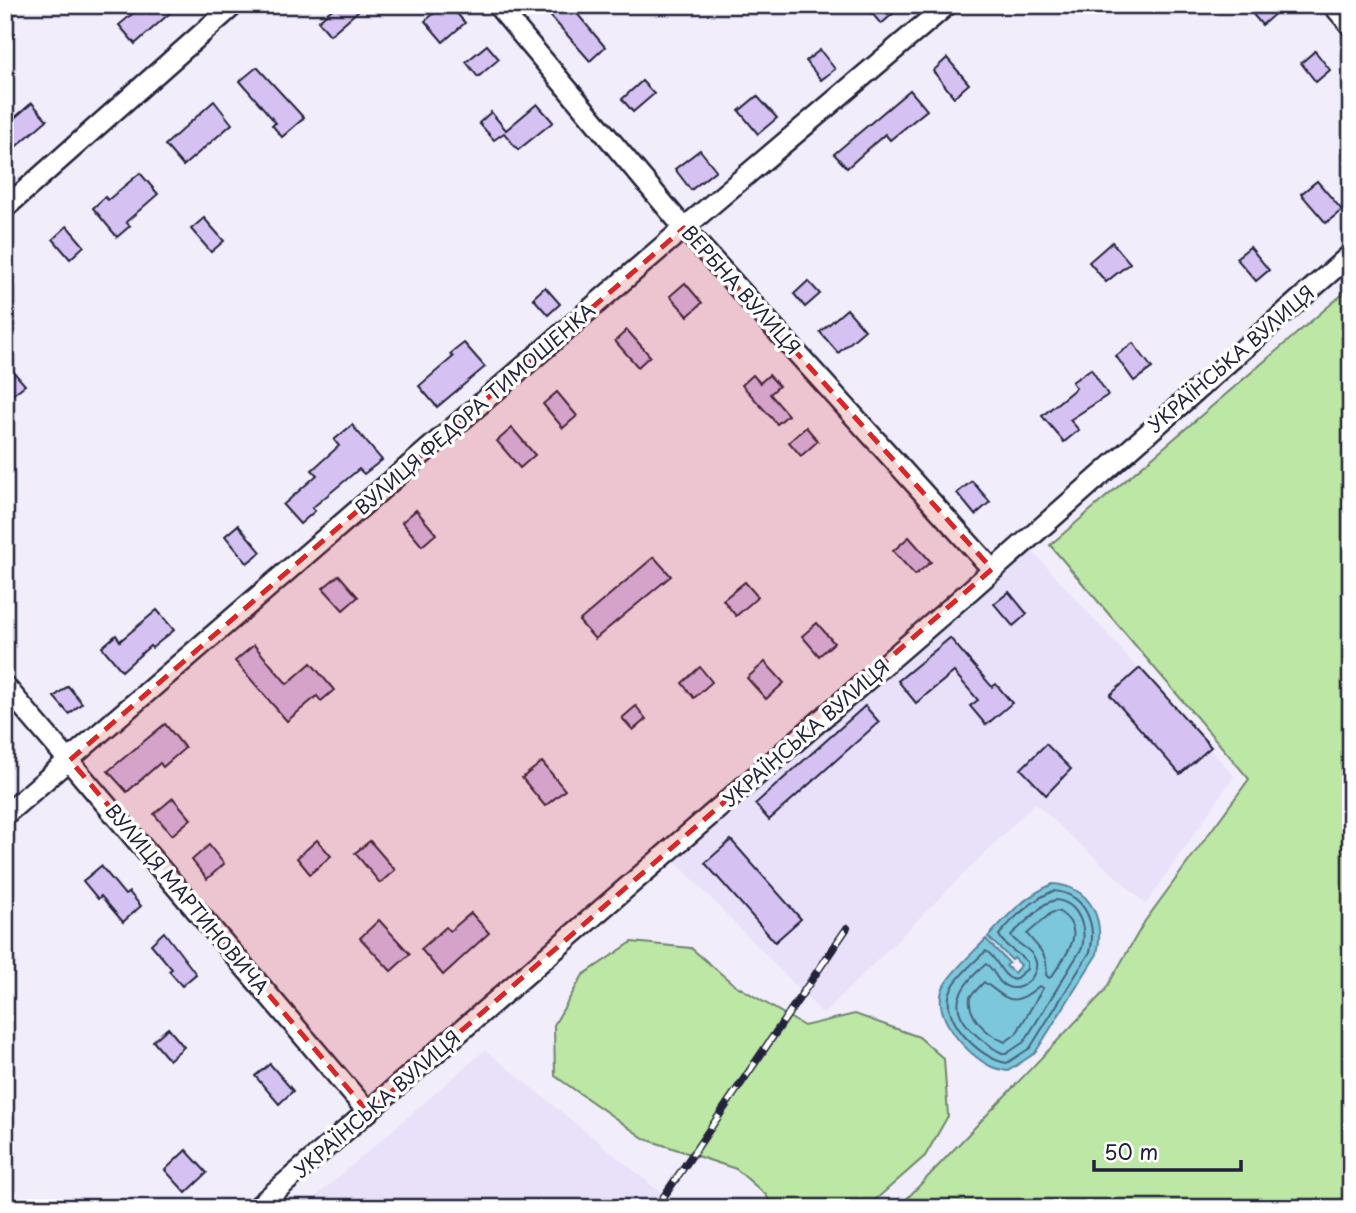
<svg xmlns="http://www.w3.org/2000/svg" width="1356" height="1213" font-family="'Playpen Sans',sans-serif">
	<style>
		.built { fill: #e9e0f9 }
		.green { fill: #bde7a4; stroke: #708470; stroke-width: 2 }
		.water { fill: #7cc7dc; stroke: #58859c; stroke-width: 2 }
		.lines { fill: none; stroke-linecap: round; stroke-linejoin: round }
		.shore { stroke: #46647b; stroke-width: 2 }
		.building { fill: #d5c2f3; stroke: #22223b; stroke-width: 2 }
		.minor-casing { stroke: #22223b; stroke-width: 24 }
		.minor { stroke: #fff; stroke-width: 19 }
		.rail-casing { stroke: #22223b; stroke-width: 8 }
		.rail { stroke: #fff; stroke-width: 5; stroke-dasharray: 16; stroke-linecap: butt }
		.marked { fill: #d62828; fill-opacity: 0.2; stroke: #d62828; stroke-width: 5; stroke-dasharray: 14 9; stroke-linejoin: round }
		.labels { text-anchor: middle; stroke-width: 7; stroke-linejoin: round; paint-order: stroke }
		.street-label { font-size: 19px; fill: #22223b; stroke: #fff }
	</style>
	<rect width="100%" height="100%" fill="#f2edfb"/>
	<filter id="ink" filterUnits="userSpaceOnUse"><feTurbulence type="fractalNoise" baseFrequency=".0143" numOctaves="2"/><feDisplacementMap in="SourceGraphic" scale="14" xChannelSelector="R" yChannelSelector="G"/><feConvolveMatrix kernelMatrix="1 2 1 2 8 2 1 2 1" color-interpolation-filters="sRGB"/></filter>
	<g filter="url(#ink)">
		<!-- built -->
		<g class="built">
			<polygon points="1030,548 1234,776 1146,904 1035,803 823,1014 674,860"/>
			<polygon points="485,1050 680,1208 303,1208"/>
		</g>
		<!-- green -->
		<g class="green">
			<polygon points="1351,287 1351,1208 898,1208 1104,992 1145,921 1249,779 1050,545"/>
			<polygon points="632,942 691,948 732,983 804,1026 855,1014 919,1037 944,1059 948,1116 925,1156 866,1208 774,1208 766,1195 736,1169 645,1139 555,1076 554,1025 583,975"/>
		</g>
		<!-- water -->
		<path class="water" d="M1053,884C1091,887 1105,919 1097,954L1035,1053L1008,1071C1003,1070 996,1069 992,1067C967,1055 928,1014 945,984C954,969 974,952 986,939L1009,963L1006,966L1014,973L1021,965L1014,958L1012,960L988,937C1007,916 1026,895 1053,884Z"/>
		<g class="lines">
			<!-- shore -->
			<g class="shore">
				<path d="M1053,891C1085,893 1097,924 1090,952L1030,1048L1007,1063C981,1060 936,1017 952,988C957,977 977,959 986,951C1000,960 999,975 1014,980L1027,969V962C1018,952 1005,948 999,935C1014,917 1032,900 1053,891Z"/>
				<path d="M1055,900C1079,902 1087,928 1082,948L1024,1042L1006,1054C996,1052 990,1045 982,1040C946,1011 954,991 986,964C995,969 996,983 1008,987C1023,993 1043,972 1034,957C1029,947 1016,945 1011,935L1045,904Z"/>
				<path d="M1058,911C1089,930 1066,955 1052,976L1049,978L1046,975C1049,954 1038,948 1027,934L1051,913Z"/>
				<path d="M984,982C1008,999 1012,1009 1039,986L1043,988L1016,1034L1005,1042C988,1035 967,1017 970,997Z"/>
			</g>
		</g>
		<!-- building -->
		<g class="building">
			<polygon points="143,5 179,5 135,44 119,25"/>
			<polygon points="337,5 365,5 330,35 318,21"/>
			<polygon points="444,5 450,5 465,23 443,42 425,21"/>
			<polygon points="555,5 570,5 605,47 590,61 547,12"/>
			<polygon points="865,5 903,5 881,24"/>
			<polygon points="1245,5 1285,5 1262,25"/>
			<polygon points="487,45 499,59 478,77 466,62"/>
			<polygon points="820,50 835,69 821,80 806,61"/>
			<polygon points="1315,51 1330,70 1316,82 1301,63"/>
			<polygon points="947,58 969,84 954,97 933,71"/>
			<polygon points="257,67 304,118 282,137 272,125 276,123 240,81"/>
			<polygon points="642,81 654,94 633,112 622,99"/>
			<polygon points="910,90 927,110 890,140 885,134 847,168 834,154"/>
			<polygon points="757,96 777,118 758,134 739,111"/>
			<polygon points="214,101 232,124 183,166 165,145"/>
			<polygon points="32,103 47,120 5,156 5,126"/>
			<polygon points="537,104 553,122 518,150 504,133 494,140 479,123 491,112 506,130"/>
			<polygon points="700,150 716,170 691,190 675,169"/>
			<polygon points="140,173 158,194 126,222 130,226 117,237 93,208 105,197 108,200"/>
			<polygon points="1317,181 1342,210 1326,223 1301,194"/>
			<polygon points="204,218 224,241 211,252 191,229"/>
			<polygon points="67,226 84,246 70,259 53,239"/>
			<polygon points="1112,242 1130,263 1106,282 1089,262"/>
			<polygon points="1250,247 1269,270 1256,281 1236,258"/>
			<polygon points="808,281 820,294 805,307 794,294"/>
			<polygon points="685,283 702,303 688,316 670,296"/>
			<polygon points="545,287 560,304 548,315 533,298"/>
			<polygon points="847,309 865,330 838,353 820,332"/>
			<polygon points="627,330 650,356 638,367 615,341"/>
			<polygon points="464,343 485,367 437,407 419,386 453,357 450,354"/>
			<polygon points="1133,343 1152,368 1134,381 1116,356"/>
			<polygon points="5,362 25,385 12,395 5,387"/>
			<polygon points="1091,369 1108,395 1070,420 1079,430 1064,442 1042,416 1076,388 1072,382"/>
			<polygon points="753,375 760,383 769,375 779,386 770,394 788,415 777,424 742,385"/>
			<polygon points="557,392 577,416 563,428 543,404"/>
			<polygon points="352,425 382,460 364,474 359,469 312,508 315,511 300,524 283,505 317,475 312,470 339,446 334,440"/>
			<polygon points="806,427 818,441 801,456 789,442"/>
			<polygon points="512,428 535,455 520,468 497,441"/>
			<polygon points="972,481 990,502 975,515 957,493"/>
			<polygon points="416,510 436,534 422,546 402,522"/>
			<polygon points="238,525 261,552 247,563 225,536"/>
			<polygon points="909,537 931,562 915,575 893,551"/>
			<polygon points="654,557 671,576 595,639 579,621"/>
			<polygon points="339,575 358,597 343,610 323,588"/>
			<polygon points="745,582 758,597 736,616 723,600"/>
			<polygon points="1009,592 1027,614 1013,626 994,604"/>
			<polygon points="157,610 174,630 152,648 150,646 122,671 102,647 116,635 120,641"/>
			<polygon points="817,623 834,643 819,656 802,636"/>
			<polygon points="950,638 992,687 996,684 1012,703 986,725 970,706 978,700 954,672 916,703 898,681"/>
			<polygon points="254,645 287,684 311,663 334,690 321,701 317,696 287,721 235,661"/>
			<polygon points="765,662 784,683 766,699 747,678"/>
			<polygon points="700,667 712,682 694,698 682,683"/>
			<polygon points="1140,668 1211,747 1180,774 1110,695"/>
			<polygon points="68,686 82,703 69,714 54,697"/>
			<polygon points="636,706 646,719 633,730 622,718"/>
			<polygon points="865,706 879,722 769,820 755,804"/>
			<polygon points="165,724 185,748 163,767 160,763 127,792 108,771"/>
			<polygon points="1046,744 1071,769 1046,795 1021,769"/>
			<polygon points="542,762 565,790 545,806 522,778"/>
			<polygon points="173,798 191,819 172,835 154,814"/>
			<polygon points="317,840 331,856 310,874 297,858"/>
			<polygon points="731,840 801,919 775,942 705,863"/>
			<polygon points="370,841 395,870 380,883 355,853"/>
			<polygon points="209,845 224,864 207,879 192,860"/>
			<polygon points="101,866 125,895 129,892 141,906 123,922 101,896 98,899 83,881"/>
			<polygon points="471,913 489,933 443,975 421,949 446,927 450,931"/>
			<polygon points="379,920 410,954 391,971 360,938"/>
			<polygon points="164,932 196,974 182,986 169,971 172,969 151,944"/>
			<polygon points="168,1028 184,1047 169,1060 153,1041"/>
			<polygon points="270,1064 293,1091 279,1104 255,1076"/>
			<polygon points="186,1150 207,1173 186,1193 165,1170"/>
		</g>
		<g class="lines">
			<defs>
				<g id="minor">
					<polyline points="497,5 684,228 992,569"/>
					<polyline points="1333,5 1351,26"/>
					<polyline points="5,208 234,5"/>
					<polyline points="5,686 368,1112"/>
					<polyline points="5,815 684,228 947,5"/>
					<polyline points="256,1208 949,609 1351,254"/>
				</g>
			</defs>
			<!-- minor casing -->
			<use href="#minor" class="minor-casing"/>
			<!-- minor -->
			<use href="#minor" class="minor"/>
			<defs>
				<polyline id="rail" points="656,1208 847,928"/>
			</defs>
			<!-- rail casing -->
			<use href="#rail" class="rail-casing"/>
			<!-- rail -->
			<use href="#rail" class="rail"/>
		</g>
	</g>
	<!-- marked area -->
	<path class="marked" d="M684,228L992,569L368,1112L70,760Z"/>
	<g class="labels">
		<!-- street labels -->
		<g class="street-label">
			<text transform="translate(741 290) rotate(48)" y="7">ВЕРБНА ВУЛИЦЯ</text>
			<text transform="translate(1231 359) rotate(-41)" y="7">УКРАЇНСЬКА ВУЛИЦЯ</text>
			<text transform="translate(475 409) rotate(-41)" y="7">ВУЛИЦЯ ФЕДОРА ТИМОШЕНКА</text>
			<text transform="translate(806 733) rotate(-41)" y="7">УКРАЇНСЬКА ВУЛИЦЯ</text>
			<text transform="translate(187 899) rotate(50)" y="7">ВУЛИЦЯ МАРТИНОВИЧА</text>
			<text transform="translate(377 1104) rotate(-41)" y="7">УКРАЇНСЬКА ВУЛИЦЯ</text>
		</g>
	</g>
	<!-- margin -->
	<rect width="1356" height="1213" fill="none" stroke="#fff" stroke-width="28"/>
	<rect x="14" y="14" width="1328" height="1185" fill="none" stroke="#22223b" stroke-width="2.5" filter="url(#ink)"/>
	<!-- scale -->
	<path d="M1094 1160v10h147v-10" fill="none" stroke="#22223b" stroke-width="3.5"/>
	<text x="1104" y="1160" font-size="21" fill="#22223b" stroke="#ffffff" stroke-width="5" paint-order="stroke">50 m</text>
</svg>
